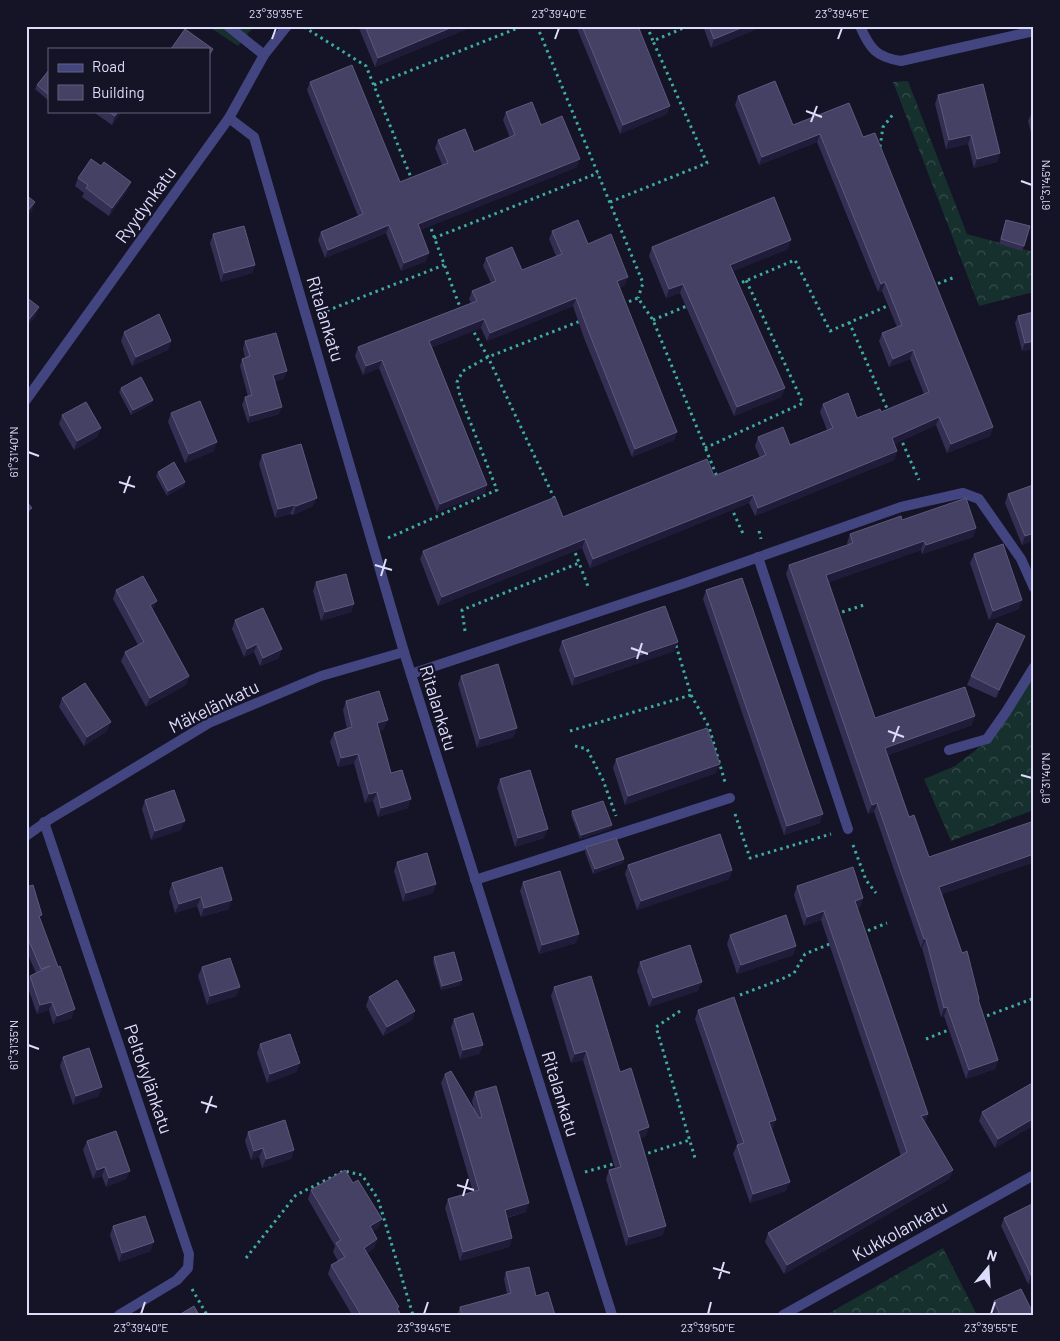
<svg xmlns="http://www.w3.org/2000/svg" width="1060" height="1341" font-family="Barlow,sans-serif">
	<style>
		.forest { fill: url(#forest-crowns) }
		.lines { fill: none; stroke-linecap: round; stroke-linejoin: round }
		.path { stroke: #3ead9f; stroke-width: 3; stroke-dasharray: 2.5 4; stroke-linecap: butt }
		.service { stroke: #434580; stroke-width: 10 }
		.minor { stroke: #434580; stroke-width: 10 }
		.tertiary { stroke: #434580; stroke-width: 10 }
		.wall { fill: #332e52 }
		.shaded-wall { fill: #1f1b39 }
		.building { fill: #454164; stroke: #5d597c }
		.ticks { fill: none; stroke: #dddcfb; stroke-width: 2 }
		.labels { text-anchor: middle; stroke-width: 4.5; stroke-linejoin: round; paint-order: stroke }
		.street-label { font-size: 18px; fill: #dddcfb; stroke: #151326 }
		.neatline { fill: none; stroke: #dddcfb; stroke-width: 2 }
		.ticks-label { font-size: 12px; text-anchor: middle; fill: #dddcfb }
	</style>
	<defs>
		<pattern id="forest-crowns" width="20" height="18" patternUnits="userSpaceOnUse" patternTransform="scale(1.25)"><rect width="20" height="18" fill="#16302d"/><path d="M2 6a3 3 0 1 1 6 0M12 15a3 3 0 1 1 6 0" fill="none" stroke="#374d4c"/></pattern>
	</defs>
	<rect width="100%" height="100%" fill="#151326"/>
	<!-- forest -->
	<g class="forest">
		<polygon points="208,26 254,26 238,46"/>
		<polygon points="908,81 967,234 1034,252 1034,292 979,306 893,82"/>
		<polygon points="1034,672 1034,810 951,841 924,779 955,766 989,740"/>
		<polygon points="943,1248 977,1315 826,1315"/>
	</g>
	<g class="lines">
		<!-- path -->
		<g class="path">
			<polyline points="537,26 643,283 638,298"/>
			<polyline points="647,26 653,41 688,26"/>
			<polyline points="304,27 366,66 412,180"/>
			<polyline points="374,85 523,26"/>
			<polyline points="880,147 883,127 894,113"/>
			<polyline points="610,202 707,163 653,41"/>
			<polyline points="429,223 458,302 462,311"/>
			<polyline points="434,238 598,173"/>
			<polyline points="736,285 795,260 830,331 892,304"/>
			<polyline points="932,286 955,277"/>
			<polyline points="623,304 638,298 653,320 718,479"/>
			<polyline points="321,313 444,265"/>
			<polyline points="653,320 689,305"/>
			<polyline points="849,322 889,413"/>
			<polyline points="471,327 488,357 556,502"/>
			<polyline points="900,437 919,480"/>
			<polyline points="705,448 803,403 746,280"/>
			<polyline points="731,507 744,536"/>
			<polyline points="759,531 761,539"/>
			<polyline points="388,538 497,490 460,396 457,382 463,371 488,357 583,320"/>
			<polyline points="573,547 589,589"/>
			<polyline points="836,614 864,605"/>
			<polyline points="465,631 462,610 579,563"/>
			<polyline points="691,695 709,727 725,782"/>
			<polyline points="570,731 691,695 675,642"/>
			<polyline points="575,746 587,749 603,780 616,816"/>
			<polyline points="735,814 750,858 831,834"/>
			<polyline points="853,845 866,880 876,893"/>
			<polyline points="862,933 887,923"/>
			<polyline points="740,995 782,979 794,973 805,954 832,943"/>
			<polyline points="680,1011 656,1027 695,1158"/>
			<polyline points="981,1018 1032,999"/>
			<polyline points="926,1039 951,1029"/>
			<polyline points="642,1155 690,1140"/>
			<polyline points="585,1172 617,1163"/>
			<polyline points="246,1258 296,1195 344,1171 362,1175 378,1199 413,1315"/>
			<polyline points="192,1289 207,1315"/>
		</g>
		<!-- service -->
		<g class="service">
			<polyline points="228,26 264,55"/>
			<polyline points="758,557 848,829"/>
			<polyline points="411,674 685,583 901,507 963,493 979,499 1021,559 1034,588"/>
			<polyline points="949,750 987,739 1006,712 1034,667"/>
			<polyline points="475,880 730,798"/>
		</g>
		<!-- minor -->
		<g class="minor">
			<path d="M860,26C870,49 876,57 901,61L1034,31"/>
			<polyline points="229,118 254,137 404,652 612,1315"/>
			<polyline points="44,822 189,1254 188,1268 177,1280 119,1315"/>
			<polyline points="26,836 50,819 209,723 321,676 404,652"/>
			<polyline points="783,1315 1034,1175"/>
		</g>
		<!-- tertiary -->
		<polyline class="tertiary" points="26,400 229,118 264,55 287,26"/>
	</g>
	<!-- wall -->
	<g class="wall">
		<polygon points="358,26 474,26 375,67"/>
		<polygon points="576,26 638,26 667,114 620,134"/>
		<polygon points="703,26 764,26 711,48"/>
		<polygon points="49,70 49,101 35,89 37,85"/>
		<polygon points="310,82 400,182 442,165 435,148 438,140 474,152 510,138 503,120 506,112 541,125 577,167 420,230 426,261 401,271 386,233 325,258 318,240 321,232 358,216 307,90"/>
		<polygon points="938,95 1000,153 997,162 974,168 968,144 946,149 935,104"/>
		<polygon points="738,96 793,125 863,137 993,427 990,436 947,453 936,425 894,444 897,451 894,460 755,516 749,503 590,568 582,548 438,606 420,559 423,551 563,517 714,476 760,458 755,446 758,437 790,445 827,430 820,412 823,404 857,418 881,412 924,394 910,359 889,367 879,341 882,333 897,327 882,291 878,292 817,142 759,165 735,105"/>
		<polygon points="92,111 122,111 112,125"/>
		<polygon points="1034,111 1034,144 1028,121 1032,112"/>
		<polygon points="78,178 127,191 109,216 82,197 84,193 75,186"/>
		<polygon points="1006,220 1024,246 1022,251 999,244"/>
		<polygon points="552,231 588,244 625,285 619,288 677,432 674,440 632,457 584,338 573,306 487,341 481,328 432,347 487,485 484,493 437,512 379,368 363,375 355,356 358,347 471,303 469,299 472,291 491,283 483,266 486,258 522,270 556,256 549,239"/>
		<polygon points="213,234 255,265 252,273 221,282 210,243"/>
		<polygon points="652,247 788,249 733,271 785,388 781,397 734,416 680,293 666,298 649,256"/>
		<polygon points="1034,312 1034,349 1022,351 1015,323 1018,316"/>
		<polygon points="124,332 171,341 168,350 132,366 121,341"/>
		<polygon points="245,341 284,379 275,381 279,414 248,423 242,405 245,397 248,397 240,366 242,359 245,358 243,349"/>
		<polygon points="121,388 153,400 151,404 131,415 119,392"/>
		<polygon points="171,413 214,451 185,463 168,422"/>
		<polygon points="62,415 101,428 97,437 74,450 59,424"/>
		<polygon points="262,455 313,506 293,515 290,514 275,518 259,464"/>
		<polygon points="158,472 185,482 184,486 167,496 156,476"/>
		<polygon points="1034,487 1034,540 1022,545 1005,503 1008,494"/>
		<polygon points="902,520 976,528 973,537 922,554 921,550 829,582 875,718 972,725 888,755 909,817 929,857 1034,821 1034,862 942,894 962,953 979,999 978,1002 998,1060 995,1069 966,1079 944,1016 941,1017 922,948 921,948 874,812 868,814 786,574 789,565 848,545 847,543 850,534"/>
		<polygon points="974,554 1019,609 989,620 970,563"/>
		<polygon points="316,582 354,604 351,612 321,621 313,591"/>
		<polygon points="116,590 153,610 189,676 186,685 146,707 121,661 125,652 138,645 113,599"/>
		<polygon points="706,590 820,823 784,835 703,599"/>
		<polygon points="235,620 279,658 260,666 254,652 244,657 232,629"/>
		<polygon points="562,641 674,651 572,686 559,650"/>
		<polygon points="1022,645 996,698 967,685 971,676"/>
		<polygon points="461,676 514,737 477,748 458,684"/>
		<polygon points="62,698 107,731 84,746 59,707"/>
		<polygon points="346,701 384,729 379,731 391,773 408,808 378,817 373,801 365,803 354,763 338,767 330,742 334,733 347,729 343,710"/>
		<polygon points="616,759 716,773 625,805 613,768"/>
		<polygon points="500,779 544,838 515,847 497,788"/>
		<polygon points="145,800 181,830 151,840 142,809"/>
		<polygon points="572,811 612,825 610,829 580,839 571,815"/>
		<polygon points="586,847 624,859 623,863 593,874 585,852"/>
		<polygon points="397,862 436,884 433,893 403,902 394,871"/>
		<polygon points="628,865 732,870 729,879 637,910 625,874"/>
		<polygon points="523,882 579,934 576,943 539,954 520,891"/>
		<polygon points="172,883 229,909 201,917 197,906 175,913 169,892"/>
		<polygon points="797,886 863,898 860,907 857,908 928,1114 925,1122 953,1170 949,1179 784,1274 765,1242 768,1233 901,1156 821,920 804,926 794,895"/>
		<polygon points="26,887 40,920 72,1018 53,1024 49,1010 37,1014 27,985 30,976 36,973 26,950"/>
		<polygon points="730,935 796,946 793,955 737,974 727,944"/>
		<polygon points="434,957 461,985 441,990 433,962"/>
		<polygon points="640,962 698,991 649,1007 637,971"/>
		<polygon points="202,967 240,987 236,996 207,1005 198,976"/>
		<polygon points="554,987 620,1072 646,1136 640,1138 663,1235 626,1246 606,1179 609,1170 615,1168 583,1060 571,1063 551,996"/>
		<polygon points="369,997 415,1011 412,1020 383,1036 366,1006"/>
		<polygon points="698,1010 773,1129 772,1129 786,1191 750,1203 733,1154 737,1145 738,1145 695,1019"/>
		<polygon points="454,1019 483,1045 479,1054 460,1059 451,1028"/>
		<polygon points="260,1044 300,1063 296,1072 267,1083 257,1053"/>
		<polygon points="63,1057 99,1096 73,1105 60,1066"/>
		<polygon points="445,1074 474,1110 472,1101 475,1092 526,1212 507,1218 512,1238 509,1247 460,1261 445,1208 448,1199 473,1192 441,1083"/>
		<polygon points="1034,1082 1034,1125 995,1148 979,1121 982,1112"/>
		<polygon points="248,1132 294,1150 291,1159 262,1168 259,1157 251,1160 245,1141"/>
		<polygon points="87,1141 126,1179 106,1187 102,1176 93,1179 83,1150"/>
		<polygon points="353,1183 382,1219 378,1228 373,1231 377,1239 374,1248 367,1253 401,1315 352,1315 328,1274 331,1265 338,1261 333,1252 335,1246 308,1199 311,1190"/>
		<polygon points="1034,1203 1034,1282 1028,1284 1001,1226 1004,1218"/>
		<polygon points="113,1226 151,1251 119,1262 110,1235"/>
		<polygon points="506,1272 536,1296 555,1315 457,1315 460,1307 507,1294 504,1279"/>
		<polygon points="994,1301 1034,1315 995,1315 992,1308"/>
	</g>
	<!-- shaded-wall -->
	<g class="shaded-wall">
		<polygon points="455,26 474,26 375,67 378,58"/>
		<polygon points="746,26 764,26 711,48 714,39"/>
		<polygon points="213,49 210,57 209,59 209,55"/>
		<polygon points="670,106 667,114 620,134 623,125"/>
		<polygon points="118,111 122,111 112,125 115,116"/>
		<polygon points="820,134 817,142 759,165 762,157"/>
		<polygon points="971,135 968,144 946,149 949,140"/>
		<polygon points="1000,153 997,162 974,168 977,159"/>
		<polygon points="580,159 577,167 415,232 418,224"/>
		<polygon points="131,182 127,191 109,216 112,208"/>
		<polygon points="35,202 32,211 26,218 26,213"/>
		<polygon points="389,225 386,233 325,258 328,250"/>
		<polygon points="791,240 788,249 727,274 730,265"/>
		<polygon points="429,253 426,261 401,271 404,263"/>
		<polygon points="255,265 252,273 221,282 224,273"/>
		<polygon points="628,277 625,285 614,290 617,281"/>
		<polygon points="885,282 882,291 878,292 881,284"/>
		<polygon points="683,284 680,293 666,298 669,289"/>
		<polygon points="576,298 573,306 487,341 490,333"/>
		<polygon points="39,307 36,316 26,328 26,323"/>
		<polygon points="484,319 481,328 426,350 429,341"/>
		<polygon points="171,341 168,350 132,366 136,357"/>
		<polygon points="1034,341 1034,349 1022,351 1025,343"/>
		<polygon points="913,350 910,359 889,367 893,359"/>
		<polygon points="382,360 379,368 363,375 366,366"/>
		<polygon points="287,371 284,379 270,383 273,375"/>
		<polygon points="785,388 781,397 734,416 737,407"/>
		<polygon points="153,400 151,404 131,415 133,410"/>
		<polygon points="282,407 279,414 248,423 250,416"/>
		<polygon points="939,417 936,425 889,447 892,438"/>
		<polygon points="993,427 990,436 947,453 951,444"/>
		<polygon points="101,428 97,437 74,450 77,441"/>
		<polygon points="677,432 674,440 632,457 635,449"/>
		<polygon points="217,442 214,451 185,463 189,454"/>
		<polygon points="897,451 894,460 755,516 758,508"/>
		<polygon points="185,482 184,486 167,496 168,491"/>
		<polygon points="487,485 484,493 437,512 440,504"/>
		<polygon points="753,495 749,503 590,568 593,559"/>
		<polygon points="317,498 313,506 293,515 296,506"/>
		<polygon points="294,505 290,514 275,518 278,509"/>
		<polygon points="32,508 28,517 26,519 26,512"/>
		<polygon points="976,528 973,537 922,554 926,545"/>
		<polygon points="1034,533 1034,540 1022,545 1025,536"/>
		<polygon points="585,539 582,548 438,606 442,597"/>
		<polygon points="924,541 921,550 823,584 826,575"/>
		<polygon points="1022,600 1019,609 989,620 993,611"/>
		<polygon points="157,601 153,610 150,605"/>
		<polygon points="354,604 351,612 321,621 325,612"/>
		<polygon points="1025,636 1022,645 996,698 999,690"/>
		<polygon points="678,642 674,651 572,686 575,677"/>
		<polygon points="257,644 254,652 244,657 247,649"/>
		<polygon points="282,649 279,658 260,666 263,658"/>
		<polygon points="189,676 186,685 146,707 150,698"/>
		<polygon points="975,716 972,725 882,757 885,748"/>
		<polygon points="388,720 384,729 374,732 377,723"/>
		<polygon points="111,722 107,731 84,746 87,737"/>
		<polygon points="517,728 514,737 477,748 480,739"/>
		<polygon points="358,754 354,763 338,767 341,758"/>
		<polygon points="720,764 716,773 625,805 628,796"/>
		<polygon points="377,792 373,801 365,803 369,794"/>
		<polygon points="411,799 408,808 378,817 381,808"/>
		<polygon points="877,803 874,812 868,814 872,805"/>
		<polygon points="823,814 820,823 784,835 787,826"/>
		<polygon points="185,821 181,830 151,840 155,831"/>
		<polygon points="612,825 610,829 580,839 581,835"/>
		<polygon points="548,829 544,838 515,847 518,838"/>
		<polygon points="1034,854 1034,862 936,896 939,887"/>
		<polygon points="624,859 623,863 593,874 595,869"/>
		<polygon points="732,870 729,879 637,910 641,901"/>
		<polygon points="436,884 433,893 403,902 406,893"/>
		<polygon points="201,897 197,906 175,913 179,904"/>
		<polygon points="863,898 860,907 851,910 855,901"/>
		<polygon points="232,900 229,909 201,917 204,908"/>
		<polygon points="824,911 821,920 804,926 807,917"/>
		<polygon points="579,934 576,943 539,954 542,945"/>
		<polygon points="924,939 926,939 922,948 921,948"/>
		<polygon points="796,946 793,955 737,974 741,965"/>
		<polygon points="462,980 461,985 441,990 442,986"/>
		<polygon points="702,982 698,991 649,1007 653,998"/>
		<polygon points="240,987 236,996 207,1005 210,996"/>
		<polygon points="52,1002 49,1010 37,1014 40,1005"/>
		<polygon points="947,1007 944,1016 941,1017 944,1008"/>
		<polygon points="75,1009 72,1018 53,1024 57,1016"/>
		<polygon points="415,1011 412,1020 383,1036 387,1027"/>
		<polygon points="483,1045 479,1054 460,1059 463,1050"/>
		<polygon points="586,1051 583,1060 571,1063 575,1054"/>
		<polygon points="998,1060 995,1069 966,1079 969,1070"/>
		<polygon points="300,1063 296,1072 267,1083 270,1074"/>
		<polygon points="102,1087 99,1096 73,1105 76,1096"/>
		<polygon points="928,1114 924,1123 921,1116"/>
		<polygon points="1034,1118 1034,1125 995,1148 998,1139"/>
		<polygon points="776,1120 773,1129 766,1131 769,1122"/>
		<polygon points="649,1127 646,1136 634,1140 638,1131"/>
		<polygon points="263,1148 259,1157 251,1160 254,1151"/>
		<polygon points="294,1150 291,1159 262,1168 266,1159"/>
		<polygon points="105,1167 102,1176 93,1179 97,1170"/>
		<polygon points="953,1170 949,1179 784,1274 787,1265"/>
		<polygon points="130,1171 126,1179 106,1187 109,1178"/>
		<polygon points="790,1182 786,1191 750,1203 753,1194"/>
		<polygon points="529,1203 526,1212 501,1219 505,1210"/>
		<polygon points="382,1219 378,1228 367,1235 370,1226"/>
		<polygon points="666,1226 663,1235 626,1246 629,1237"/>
		<polygon points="512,1238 509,1247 460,1261 463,1252"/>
		<polygon points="377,1239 374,1248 361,1257 364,1248"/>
		<polygon points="154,1242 151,1251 119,1262 122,1253"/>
		<polygon points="1034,1274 1034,1282 1028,1284 1031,1275"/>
	</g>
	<!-- building -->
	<g class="building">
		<polygon points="365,26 455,26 378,58"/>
		<polygon points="582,26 638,26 670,106 623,125"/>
		<polygon points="709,26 746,26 714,39"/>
		<polygon points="185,29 213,49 209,55 209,49 171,49"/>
		<polygon points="352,65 400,182 448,163 438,140 465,129 474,152 515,135 506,112 532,102 541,125 562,116 580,159 418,224 429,253 404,263 389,225 328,250 321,232 363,214 310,82"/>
		<polygon points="49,70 49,95 37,85"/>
		<polygon points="775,81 793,125 849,103 863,137 875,133 993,427 951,444 939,417 892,438 897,451 758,508 753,495 593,559 585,539 442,597 423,551 555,497 563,517 707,459 714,476 766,455 758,437 783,427 790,445 833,428 823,404 848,393 857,418 880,409 881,412 929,392 913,350 893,359 882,333 902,325 885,282 881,284 820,134 762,157 738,96"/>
		<polygon points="983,84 1000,153 977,159 971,135 949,140 938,95"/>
		<polygon points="107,111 118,111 115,116"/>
		<polygon points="1034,111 1034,121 1032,112"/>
		<polygon points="91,159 101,166 104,162 131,182 112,208 86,188 88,185 78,178"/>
		<polygon points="26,195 35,202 26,213"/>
		<polygon points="774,197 791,240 730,265 785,388 737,407 683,284 669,289 652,247"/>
		<polygon points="578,220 588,244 611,234 628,277 617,281 677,432 635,449 588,330 576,298 490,333 484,319 429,341 487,485 440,504 382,360 366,366 358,347 477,301 472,291 496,281 486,258 512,247 522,270 562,254 552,231"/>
		<polygon points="1006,220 1030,226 1024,246 1001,239"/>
		<polygon points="244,226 255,265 224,273 213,234"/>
		<polygon points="26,297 39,307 26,323"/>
		<polygon points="1034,312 1034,341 1025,343 1018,316"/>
		<polygon points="159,314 171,341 136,357 124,332"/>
		<polygon points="276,333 287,371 273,375 282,407 250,416 245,397 252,395 242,359 250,356 245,341"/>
		<polygon points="141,377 153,400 133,410 121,388"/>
		<polygon points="200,401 217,442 189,454 171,413"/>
		<polygon points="86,402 101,428 77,441 62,415"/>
		<polygon points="301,444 317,498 296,506 294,505 278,509 262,455"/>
		<polygon points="174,462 185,482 168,491 158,472"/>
		<polygon points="1033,485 1034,487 1034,533 1025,536 1008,494"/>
		<polygon points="966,498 976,528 926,545 924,541 826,575 875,718 965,687 975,716 885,748 909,817 914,815 929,857 1034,821 1034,854 939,887 962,953 967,951 979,999 978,999 998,1060 969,1070 947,1007 944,1008 926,939 924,939 877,803 872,805 789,565 853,543 850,534 901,516 902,520"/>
		<polygon points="26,501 32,508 26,512"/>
		<polygon points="1003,544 1022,600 993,611 974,554"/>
		<polygon points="346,574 354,604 325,612 316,582"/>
		<polygon points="143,576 157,601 150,605 189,676 150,698 125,652 144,642 116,590"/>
		<polygon points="742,578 823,814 787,826 706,590"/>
		<polygon points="665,606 678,642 575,677 562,641"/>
		<polygon points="263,608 282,649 263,658 257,644 247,649 235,620"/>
		<polygon points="997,623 1025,636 999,690 971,676"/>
		<polygon points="498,664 517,728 480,739 461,676"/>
		<polygon points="85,683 111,722 87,737 62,698"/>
		<polygon points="379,691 388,720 377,723 391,773 402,770 411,799 381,808 377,792 369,794 358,754 341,758 334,733 352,727 346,701"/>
		<polygon points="707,728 720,764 628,796 616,759"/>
		<polygon points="530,770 548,829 518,838 500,779"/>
		<polygon points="174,790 185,821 155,831 145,800"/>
		<polygon points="603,801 612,825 581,835 572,811"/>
		<polygon points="720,834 732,870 641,901 628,865"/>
		<polygon points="616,838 624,859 595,869 586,847"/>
		<polygon points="427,853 436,884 406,893 397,862"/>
		<polygon points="222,867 232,900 204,908 201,897 179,904 172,883"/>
		<polygon points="853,867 863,898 855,901 928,1114 921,1116 953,1170 787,1265 768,1233 907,1152 824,911 807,917 797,886"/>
		<polygon points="560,871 579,934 542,945 523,882"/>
		<polygon points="33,885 42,915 39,916 58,967 60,966 75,1009 57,1016 52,1002 40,1005 30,976 50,966 41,969 26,934 26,887"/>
		<polygon points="786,915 796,946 741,965 730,935"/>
		<polygon points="690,945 702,982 653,998 640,962"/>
		<polygon points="454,952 462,980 442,986 434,957"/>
		<polygon points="230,958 240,987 210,996 202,967"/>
		<polygon points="591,976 620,1072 631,1068 649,1127 638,1131 666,1226 629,1237 609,1170 621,1167 586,1051 575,1054 554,987"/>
		<polygon points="397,980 415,1011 387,1027 369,997"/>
		<polygon points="734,997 776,1120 769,1122 790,1182 753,1194 737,1145 744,1143 698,1010"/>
		<polygon points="473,1013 483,1045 463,1050 454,1019"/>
		<polygon points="290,1034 300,1063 270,1074 260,1044"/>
		<polygon points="89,1048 102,1087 76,1096 63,1057"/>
		<polygon points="451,1071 479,1118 482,1117 475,1092 496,1086 529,1203 505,1210 512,1238 463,1252 448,1199 479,1190 445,1074"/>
		<polygon points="1034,1082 1034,1118 998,1139 982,1112"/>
		<polygon points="285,1120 294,1150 266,1159 263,1148 254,1151 248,1132"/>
		<polygon points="116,1131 130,1171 109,1178 105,1167 97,1170 87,1141"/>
		<polygon points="345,1170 353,1183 358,1180 382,1219 370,1226 377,1239 364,1248 399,1307 397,1308 401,1315 361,1315 331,1265 345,1257 336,1243 341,1240 311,1190"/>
		<polygon points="1034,1203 1034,1274 1031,1275 1004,1218"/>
		<polygon points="145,1216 154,1242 122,1253 113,1226"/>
		<polygon points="529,1267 536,1296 548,1292 555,1315 462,1315 460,1307 511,1293 506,1272"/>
		<polygon points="1021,1289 1034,1315 1000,1315 994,1301"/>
		<polygon points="194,1306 199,1315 179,1315"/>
	</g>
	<!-- ticks -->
	<path class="ticks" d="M272,39L276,28M555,39L559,28M838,39L842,28M806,111L822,117M811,122L817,106M1021,181L1032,185M28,452L39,456M119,482L135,487M124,493L130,476M375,565L392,570M381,576L386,559M631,648L648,654M637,659L642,643M888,731L904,737M893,742L899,726M1021,775L1032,778M28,1045L39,1049M201,1102L217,1107M206,1113L212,1096M457,1185L474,1190M463,1196L468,1179M713,1268L730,1273M719,1279L724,1262M141,1314L145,1302M424,1314L428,1302M708,1314L711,1302M991,1314L995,1302"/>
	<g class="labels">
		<!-- street labels -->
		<g class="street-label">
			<text transform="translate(146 205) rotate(-54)" y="6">Ryydynkatu</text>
			<text transform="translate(325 319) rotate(73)" y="6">Ritalankatu</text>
			<text transform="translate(214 707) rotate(-26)" y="6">Mäkelänkatu</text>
			<text transform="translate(438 708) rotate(73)" y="6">Ritalankatu</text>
			<text transform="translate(148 1079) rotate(71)" y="6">Peltokylänkatu</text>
			<text transform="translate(560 1094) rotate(73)" y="6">Ritalankatu</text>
			<text transform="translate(900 1231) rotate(-29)" y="6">Kukkolankatu</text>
		</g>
	</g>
	<!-- border -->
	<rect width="1060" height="1341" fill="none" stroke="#151326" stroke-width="55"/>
	<!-- legend -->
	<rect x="48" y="48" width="162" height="65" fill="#151326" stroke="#65637b"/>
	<rect x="58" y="64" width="25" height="8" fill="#434580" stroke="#65637b"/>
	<text x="92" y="72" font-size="15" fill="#dddcfb">Road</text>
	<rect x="58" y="85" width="25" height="15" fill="#454164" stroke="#65637b"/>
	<text x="92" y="98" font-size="15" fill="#dddcfb">Building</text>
	<!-- north arrow -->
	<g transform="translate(988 1268) rotate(18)" stroke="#151326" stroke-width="4" paint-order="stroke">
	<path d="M0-4L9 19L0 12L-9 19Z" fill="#dddcfb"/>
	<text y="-8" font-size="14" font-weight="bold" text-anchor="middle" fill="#dddcfb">N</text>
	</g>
	<rect x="28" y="28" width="1004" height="1286" class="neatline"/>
	<g class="ticks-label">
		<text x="276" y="18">23°39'35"E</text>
		<text x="559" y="18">23°39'40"E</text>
		<text x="842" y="18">23°39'45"E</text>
		<text transform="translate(1046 185) rotate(-90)" y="4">61°31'45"N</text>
		<text transform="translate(14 452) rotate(-90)" y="4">61°31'40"N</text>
		<text transform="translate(1046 778) rotate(-90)" y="4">61°31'40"N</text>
		<text transform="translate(14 1045) rotate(-90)" y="4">61°31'35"N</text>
		<text x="141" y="1332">23°39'40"E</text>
		<text x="424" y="1332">23°39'45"E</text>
		<text x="708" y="1332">23°39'50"E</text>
		<text x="991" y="1332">23°39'55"E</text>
	</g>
</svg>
